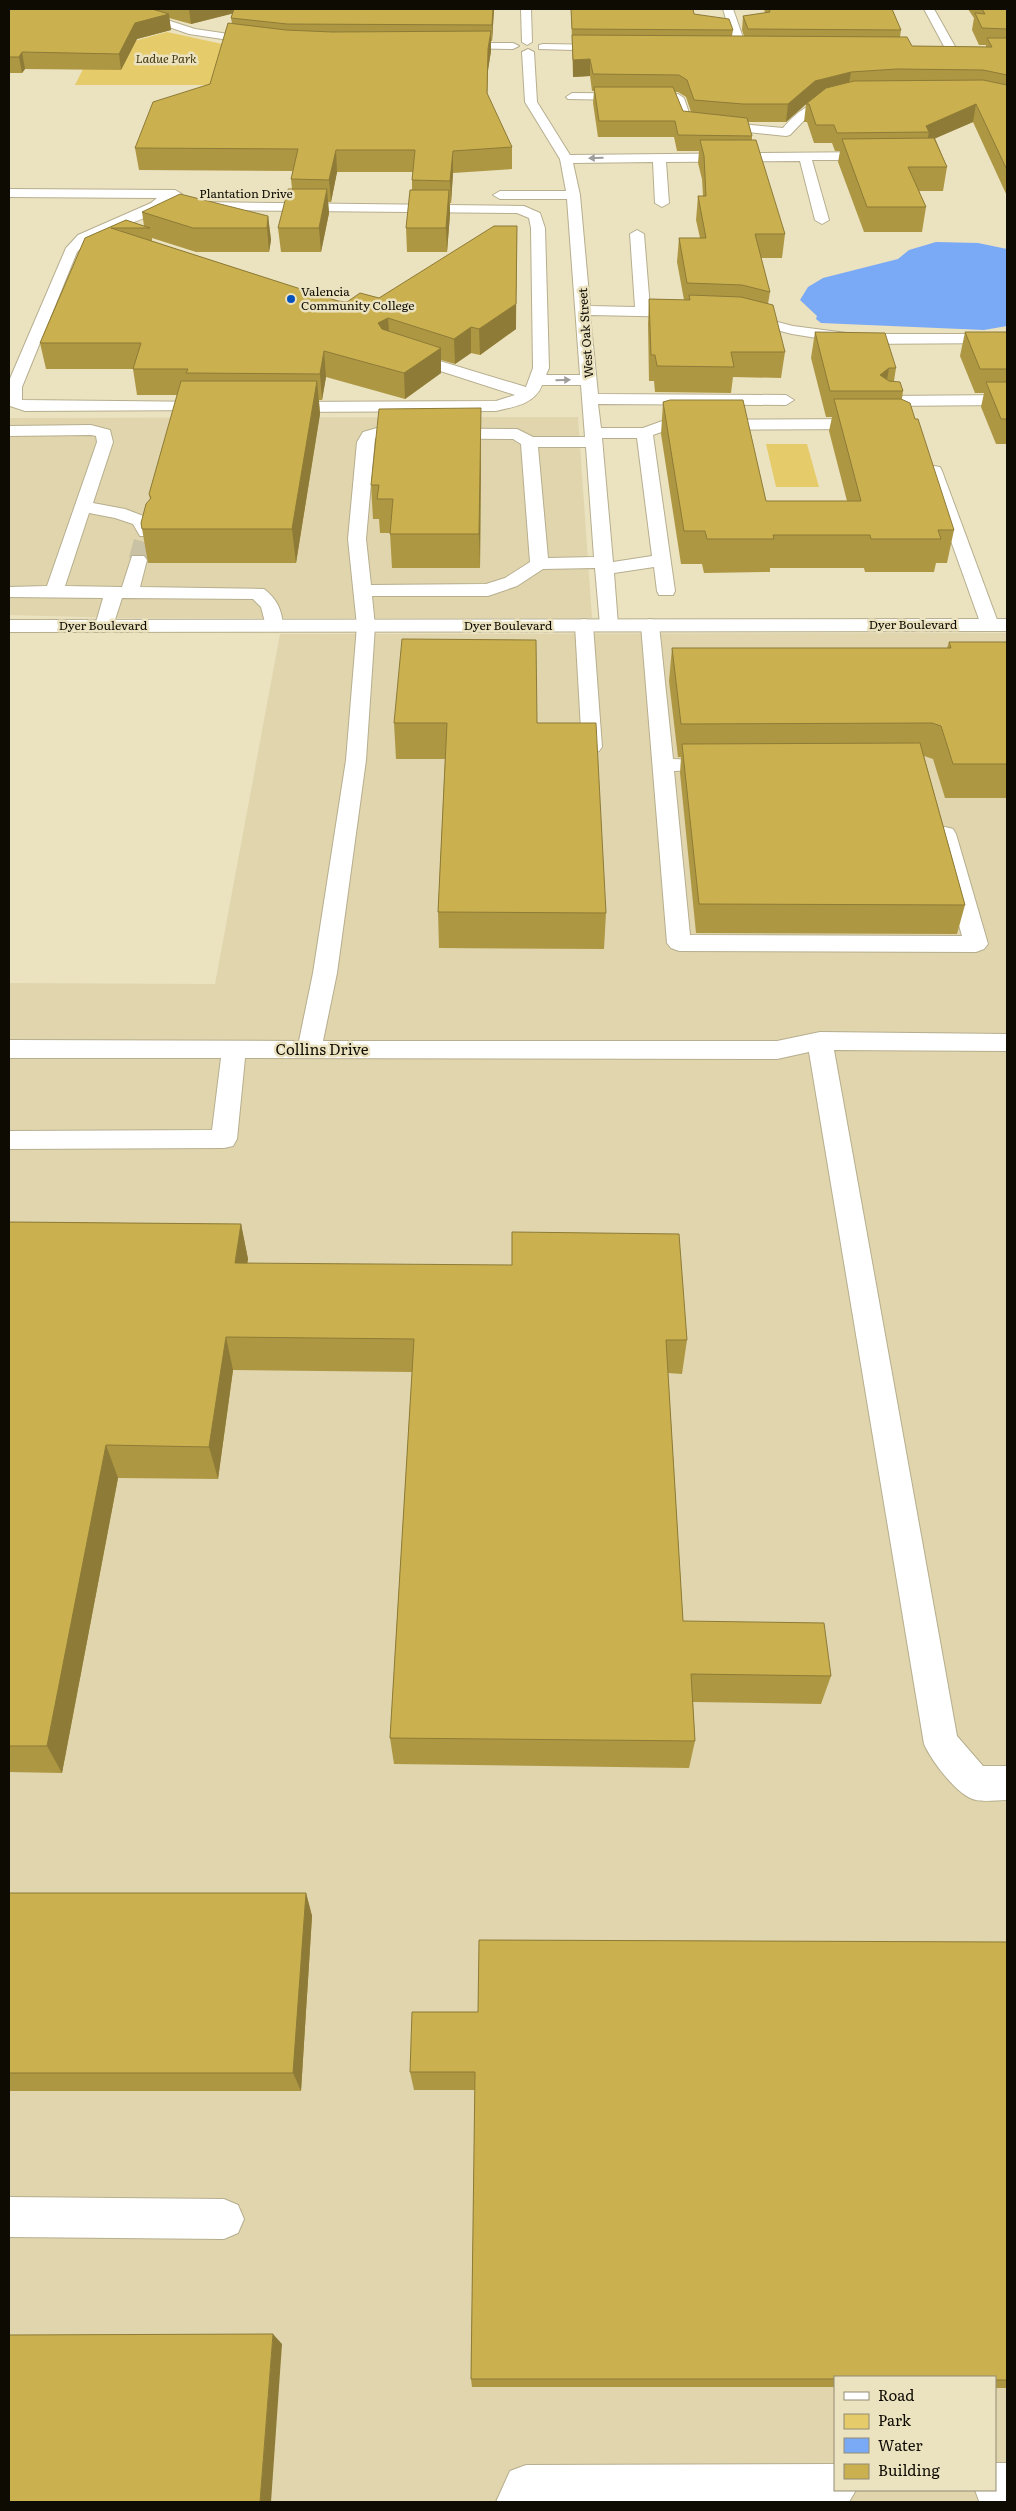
<svg xmlns="http://www.w3.org/2000/svg" width="1016" height="2511" font-family="Literata,serif">
	<style>
		.built { fill: #e0d5ad; fill-rule: evenodd }
		.green { fill: #e5cb6a }
		.water { fill: #7aa9f5 }
		.lines { fill: none; stroke-linecap: round; stroke-linejoin: round }
		.minor-tunnel { stroke: #cac2a4; stroke-width: 19; stroke-dasharray: 19 9; stroke-linecap: butt }
		.minor-casing { stroke: #b6ae8e; stroke-width: 2 }
		.major-casing { stroke: #b6ae8e; stroke-width: 2 }
		.minor { fill: #fff; fill-rule: evenodd }
		.major { fill: #fff; fill-rule: evenodd }
		.wall { fill: #ae9743; fill-rule: evenodd }
		.shaded-wall { fill: #8d7b37 }
		.building { fill: #cab04e; stroke: #8d7b37 }
		.oneway { fill: #9f9d9a }
		.poi-dot { fill: #0652bc; stroke: #ebe2c0; stroke-width: 2 }
		.labels { text-anchor: middle; stroke-width: 5; stroke-linejoin: round; paint-order: stroke }
		.far-park-label { font-size: 12px; font-style: italic; fill: #44390f; stroke: #ebe2c0 }
		.far-street-label { font-size: 12px; fill: #0e0b02; stroke: #ebe2c0 }
		.far-poi-label { font-size: 12px; fill: #0e0b02; stroke: #ebe2c0; text-anchor: start }
		.street-label { font-size: 15px; fill: #0e0b02; stroke: #ebe2c0 }
	</style>
	<rect width="100%" height="100%" fill="#ebe2c0"/>
	<!-- built -->
	<g class="built">
		<polygon points="578,417 592,618 122,618 9,615 9,418"/>
		<path d="M1007,633V2502H9V983L215,984L280,634ZM835,2377H995V2490H835Z"/>
	</g>
	<!-- green -->
	<g class="green">
		<polygon points="167,32 227,45 214,85 75,85 91,53"/>
		<polygon points="766,444 807,444 819,487 776,487"/>
	</g>
	<!-- water -->
	<polygon class="water" points="936,242 978,243 1007,249 1007,326 984,330 821,323 816,319 817,316 800,300 808,287 823,278 898,259 909,250"/>
	<g class="lines">
		<!-- minor-tunnel -->
		<polyline class="minor-tunnel" points="138,560 146,532"/>
		<defs>
			<g id="minor">
				<polygon points="118,9 133,9 195,29 262,39 267,42 262,45 189,34"/>
				<polygon points="521,9 531,9 532,42 527,45 522,42"/>
				<polygon points="723,9 733,9 747,49 745,51 741,52 735,49"/>
				<polygon points="924,9 934,9 957,50 955,52 947,52"/>
				<polygon points="455,43 513,43 519,46 513,49 451,48 449,46"/>
				<polygon points="543,44 608,45 614,48 608,51 539,49 539,45"/>
				<path d="M528,49L534,52L537,102L570,155L877,152L883,156L877,160H812L829,220L822,224L815,220L800,161L666,162L669,203L662,207L655,203L653,162L573,163L580,195L590,306L635,307L630,234L637,230L644,234L650,308L686,309L693,313L686,317L590,315L598,394L786,395L794,400L786,405L598,404L601,428H643L665,420L867,419L875,424L867,429L667,430L653,435L675,591L673,595H659L657,591L654,567L614,573L618,625L616,629H602L600,625L595,568L543,569L517,586L488,596H372L375,626L366,760L337,973L323,1041H777L820,1032L1007,1034V1051L834,1050L957,1736L983,1766H1007V1800C997,1800 985,1802 976,1800C958,1797 931,1760 924,1744L809,1052L777,1059L245,1058L237,1139L233,1146L224,1148L9,1149V1131L212,1130L221,1058H9V1040L299,1041L313,973L346,760L357,626L348,539L357,442L363,432L377,428L517,429L533,437H585L581,385H542C535,404 514,407 496,411L282,412L274,407L282,402L496,401L515,395L400,358L397,355L405,350L410,352L526,387L533,368L531,228L529,218L517,213L193,210L186,206L193,202L524,206L540,213L545,228L549,368L546,375H580L567,199H500L493,195L500,191H566L560,159L525,102L522,52ZM375,438L513,439L521,444L530,562L505,578L486,584L371,585L366,539ZM602,438H637L652,556L613,562ZM538,447H586L594,557L548,558Z"/>
				<path d="M572,93L678,94L684,98L691,119L783,128C799,109 815,100 839,93L845,97L813,111L790,135L786,136L682,125L673,101L568,99L566,97Z"/>
				<path d="M9,189L175,190L182,194L180,197C168,200 170,203 161,209C134,227 99,228 77,252L22,387V400L212,402L218,404L220,407L218,410L25,411L10,406L9,381L66,248L78,235L151,203L157,198L9,197Z"/>
				<polygon points="743,313 793,326 854,334 1007,334 1007,343 854,344 792,334 738,320 736,317 738,314"/>
				<polygon points="1007,395 1007,405 885,406 877,401 885,396"/>
				<path d="M91,425L110,430L113,442L93,503L125,509L146,517L155,532L152,536H140L133,524L115,518L89,513L65,586L122,587L132,556H144L147,560L140,587L264,589C277,599 282,610 283,626L281,630H267L261,607L253,599L122,598L113,626L111,630H97L95,626L103,598L9,597V587L47,586L97,442L96,436L91,435L9,436V426Z"/>
				<polygon points="934,466 940,467 942,471 999,625 997,629 983,629 981,625 926,471 928,467"/>
				<polygon points="584,619 591,621 593,625 602,747 599,751 592,753 585,751 582,747 575,625 577,621"/>
				<polygon points="650,619 657,621 659,625 673,759 724,761 727,765 724,769 674,771 690,935 962,936 934,834 937,829 945,827 953,829 956,834 988,944 984,949 976,952 679,951 671,948 667,943 641,625 643,621"/>
				<polygon points="9,2197 224,2199 238,2205 244,2219 238,2233 224,2239 9,2237"/>
				<polygon points="995,2463 1007,2463 1007,2502 979,2501 975,2490 995,2490"/>
				<polygon points="835,2464 835,2490 856,2490 849,2502 496,2502 510,2471 526,2465"/>
			</g>
			<polygon id="major" points="1007,619 1007,631 9,632 9,620"/>
		</defs>
		<!-- minor casing -->
		<use href="#minor" class="minor-casing"/>
		<!-- major casing -->
		<use href="#major" class="major-casing"/>
		<!-- minor -->
		<use href="#minor" class="minor"/>
		<!-- major -->
		<use href="#major" class="major"/>
	</g>
	<!-- wall -->
	<g class="wall">
		<polygon points="9,9 494,9 492,41 491,41 491,51 488,70 487,95 512,147 512,169 453,173 451,203 450,203 450,214 447,252 407,252 406,228 412,190 412,180 413,172 337,172 331,202 328,202 329,213 321,252 281,252 278,228 292,189 291,179 293,171 139,170 135,148 210,84 232,24 231,18 233,13 191,24 169,18 171,30 137,39 121,70 25,69 22,73 9,73"/>
		<path d="M571,9L694,14L733,30L732,36H744L742,30L743,16L765,13L764,9H892L901,30L900,37L912,46L986,47V45H979L972,30L974,18L968,9H1007V196L973,122L935,138L947,167L943,191H919L926,207L922,232H864L838,162L840,151H835L832,143H814L807,122H804L806,104L786,122H748L752,136V140L785,234L782,258H761L770,292L768,304L785,352L781,378L733,377L731,393L655,392L654,381H649L648,324L649,299L684,300L677,262L679,238H700L696,220L698,196H703L702,179L698,163L699,151H677L674,137H598L593,103L594,91H592L590,76L573,77ZM675,92H678L686,97L691,112L683,111Z"/>
		<polygon points="142,212 268,216 271,240 269,252 196,252 152,238 152,241 338,301 347,302 379,298 517,226 516,329 480,355 471,353 455,364 441,360 441,373 405,399 326,377 322,400 319,400 320,414 296,563 148,563 141,523 150,499 149,494 178,395 137,395 133,369 46,369 40,343 85,238 126,220 144,226"/>
		<polygon points="815,332 896,368 894,381 903,391 902,399 915,419 954,530 947,563 936,563 934,572 865,572 864,568 770,568 770,572 704,573 702,564 681,564 661,434 663,402 766,501 847,501 829,431 832,417 826,417 811,358"/>
		<polygon points="965,332 1007,332 1007,444 996,444 981,407 984,393 975,393 960,356"/>
		<polygon points="481,441 480,568 392,568 390,533 380,533 379,519 373,519 371,485"/>
		<polygon points="949,642 1007,642 1007,798 945,798 933,759 924,756 965,905 957,934 696,933 680,773 681,757 678,757 669,681 672,648 947,648"/>
		<polygon points="394,723 537,723 606,913 604,949 439,948 438,912 445,759 396,759"/>
		<polygon points="9,1222 241,1224 248,1259 247,1263 687,1340 682,1374 668,1373 683,1621 831,1676 821,1704 693,1702 695,1741 689,1768 394,1764 390,1738 412,1372 233,1370 218,1479 118,1478 62,1773 9,1772"/>
		<polygon points="9,1893 306,1893 312,1916 301,2091 9,2091"/>
		<polygon points="1007,1942 1007,2388 995,2388 995,2377 835,2377 835,2387 472,2387 471,2379 475,2090 414,2090 410,2072 478,2012"/>
	</g>
	<!-- shaded-wall -->
	<g class="shaded-wall">
		<polygon points="189,9 239,9 239,12 191,24"/>
		<polygon points="493,9 494,9 492,41 492,25"/>
		<polygon points="169,14 171,30 137,39 121,70 119,54 135,23"/>
		<polygon points="491,31 491,51 488,70 487,114 488,49"/>
		<polygon points="22,52 25,69 22,73 19,57"/>
		<polygon points="590,59 590,76 573,77 573,60"/>
		<polygon points="851,72 848,89 813,98 786,122 788,104 815,81"/>
		<polygon points="976,104 973,122 927,142 929,132 926,126"/>
		<polygon points="336,150 337,172 331,202 329,180"/>
		<polygon points="453,151 453,173 451,203 450,181"/>
		<polygon points="327,189 329,213 321,252 319,228"/>
		<polygon points="449,190 450,214 447,252 446,228"/>
		<polygon points="268,216 271,240 269,252 267,228"/>
		<polygon points="516,304 516,329 480,355 479,329"/>
		<polygon points="388,318 390,343 378,323"/>
		<polygon points="471,327 471,353 455,364 454,339"/>
		<polygon points="441,348 441,373 405,399 404,373"/>
		<polygon points="324,351 326,377 322,400 320,374"/>
		<polygon points="889,368 885,391 880,375"/>
		<polygon points="317,381 320,414 296,563 292,529"/>
		<polygon points="481,408 481,441 480,568 479,534"/>
		<polygon points="241,1224 248,1259 242,1297 235,1263"/>
		<polygon points="226,1337 233,1370 218,1479 209,1447"/>
		<polygon points="106,1445 118,1478 62,1773 47,1746"/>
		<polygon points="306,1893 312,1916 301,2091 293,2073"/>
		<polygon points="273,2334 282,2344 271,2502 260,2502"/>
	</g>
	<!-- building -->
	<g class="building">
		<polygon points="9,9 152,9 169,14 135,23 119,54 22,52 19,57 9,57"/>
		<polygon points="234,9 493,9 492,25 287,24 231,18"/>
		<polygon points="571,9 693,9 694,14 729,19 733,30 572,29"/>
		<polygon points="769,9 892,9 901,30 748,29 743,16 770,12"/>
		<polygon points="982,9 1007,9 1007,29 982,28 975,13 985,14"/>
		<polygon points="228,23 286,30 332,32 491,31 488,49 487,93 512,147 453,151 450,181 412,180 415,150 336,150 329,180 291,179 298,149 135,148 153,102 210,84"/>
		<polygon points="572,35 907,37 912,46 992,47 987,38 1007,38 1007,75 983,70 897,69 851,72 815,81 788,104 743,104 694,100 687,80 679,75 593,74 590,59 573,60"/>
		<polygon points="983,80 1007,85 1007,170 976,104 926,126 929,132 837,133 834,125 816,125 809,104 806,104 826,88 854,81"/>
		<polygon points="594,87 673,87 683,111 747,118 752,136 678,135 675,121 599,121"/>
		<polygon points="934,138 947,167 908,167 926,207 867,207 842,139"/>
		<polygon points="700,140 756,140 785,234 755,234 770,292 742,285 687,283 679,238 706,238 698,196 706,196 704,156"/>
		<polygon points="288,189 327,189 319,228 278,228"/>
		<polygon points="410,190 449,190 446,228 406,228"/>
		<polygon points="180,194 268,216 267,228 193,228 142,212"/>
		<polygon points="126,220 150,228 111,228 338,301 347,302 360,293 379,298 494,226 517,226 516,304 479,329 471,327 454,339 388,318 378,323 382,329 441,348 404,373 324,351 320,374 186,373 188,369 133,369 141,343 40,343 85,238"/>
		<polygon points="689,295 741,297 773,305 785,352 731,352 734,367 657,366 655,355 651,355 649,299 690,300"/>
		<polygon points="815,332 885,333 896,368 889,368 880,375 889,381 900,382 903,391 830,391"/>
		<polygon points="965,332 1007,332 1007,369 980,369"/>
		<polygon points="181,381 317,381 292,529 142,529 141,523 146,504 151,498 149,494"/>
		<polygon points="986,382 1007,382 1007,419 1001,419"/>
		<polygon points="834,399 901,399 910,403 915,419 918,419 954,530 938,530 941,539 871,539 870,535 773,535 774,539 707,539 705,531 684,531 663,402 670,400 743,400 766,501 861,501"/>
		<polygon points="481,408 479,534 390,534 393,499 377,499 379,485 371,485 379,409"/>
		<polygon points="402,639 536,640 537,723 596,723 606,913 438,912 447,723 394,723"/>
		<polygon points="949,642 1007,642 1007,764 953,764 941,726 932,723 681,724 672,648 951,648"/>
		<polygon points="920,743 965,905 699,904 682,744"/>
		<polygon points="9,1222 241,1224 235,1263 512,1265 512,1232 679,1234 687,1340 666,1340 683,1621 824,1623 831,1676 691,1674 695,1741 390,1738 414,1339 226,1337 209,1447 106,1445 47,1746 9,1746"/>
		<polygon points="9,1893 306,1893 293,2073 9,2073"/>
		<polygon points="479,1940 1007,1942 1007,2380 995,2380 995,2377 835,2377 835,2379 471,2379 475,2072 410,2072 412,2012 478,2012"/>
		<polygon points="273,2334 260,2502 9,2502 9,2335"/>
	</g>
	<!-- one-way arrows -->
	<defs><path id="oneway-solid" d="M-6-.8H1V-3.2L6.5 0L1 3.2V.8H-6Z" transform="scale(1.25)"/></defs>
	<g class="oneway">
		<use href="#oneway-solid" transform="translate(596 158) rotate(179)"/>
		<use href="#oneway-solid" transform="translate(563 380) rotate(-1)"/>
	</g>
	<!-- markers -->
	<circle class="poi-dot" cx="291" cy="299" r="5"/>
	<g class="labels">
		<!-- far-park labels -->
		<g class="far-park-label">
			<text x="166" y="63">Ladue Park</text>
		</g>
		<!-- far-street labels -->
		<g class="far-street-label">
			<text x="246" y="198">Plantation Drive</text>
			<text transform="translate(586 333) rotate(-94)" y="4">West Oak Street</text>
			<text x="913" y="629">Dyer Boulevard</text>
			<text x="103" y="630">Dyer Boulevard</text>
			<text x="508" y="630">Dyer Boulevard</text>
		</g>
		<!-- far-poi labels -->
		<g class="far-poi-label">
			<text x="301" y="296">Valencia<tspan x="301" dy="14">Community College</tspan></text>
		</g>
		<!-- street labels -->
		<g class="street-label">
			<text x="322" y="1055">Collins Drive</text>
		</g>
	</g>
	<!-- border -->
	<rect width="1016" height="2511" fill="none" stroke="#0e0b02" stroke-width="20"/>
	<!-- legend -->
	<rect x="834" y="2376" width="162" height="115" fill="#ebe2c0" stroke="#938c74"/>
	<rect x="844" y="2392" width="25" height="8" fill="#ffffff" stroke="#938c74"/>
	<text x="878" y="2401" font-size="15" fill="#0e0b02">Road</text>
	<rect x="844" y="2414" width="25" height="15" fill="#e5cb6a" stroke="#938c74"/>
	<text x="878" y="2426" font-size="15" fill="#0e0b02">Park</text>
	<rect x="844" y="2438" width="25" height="15" fill="#7aa9f5" stroke="#938c74"/>
	<text x="878" y="2451" font-size="15" fill="#0e0b02">Water</text>
	<rect x="844" y="2464" width="25" height="15" fill="#cab04e" stroke="#938c74"/>
	<text x="878" y="2476" font-size="15" fill="#0e0b02">Building</text>
</svg>
